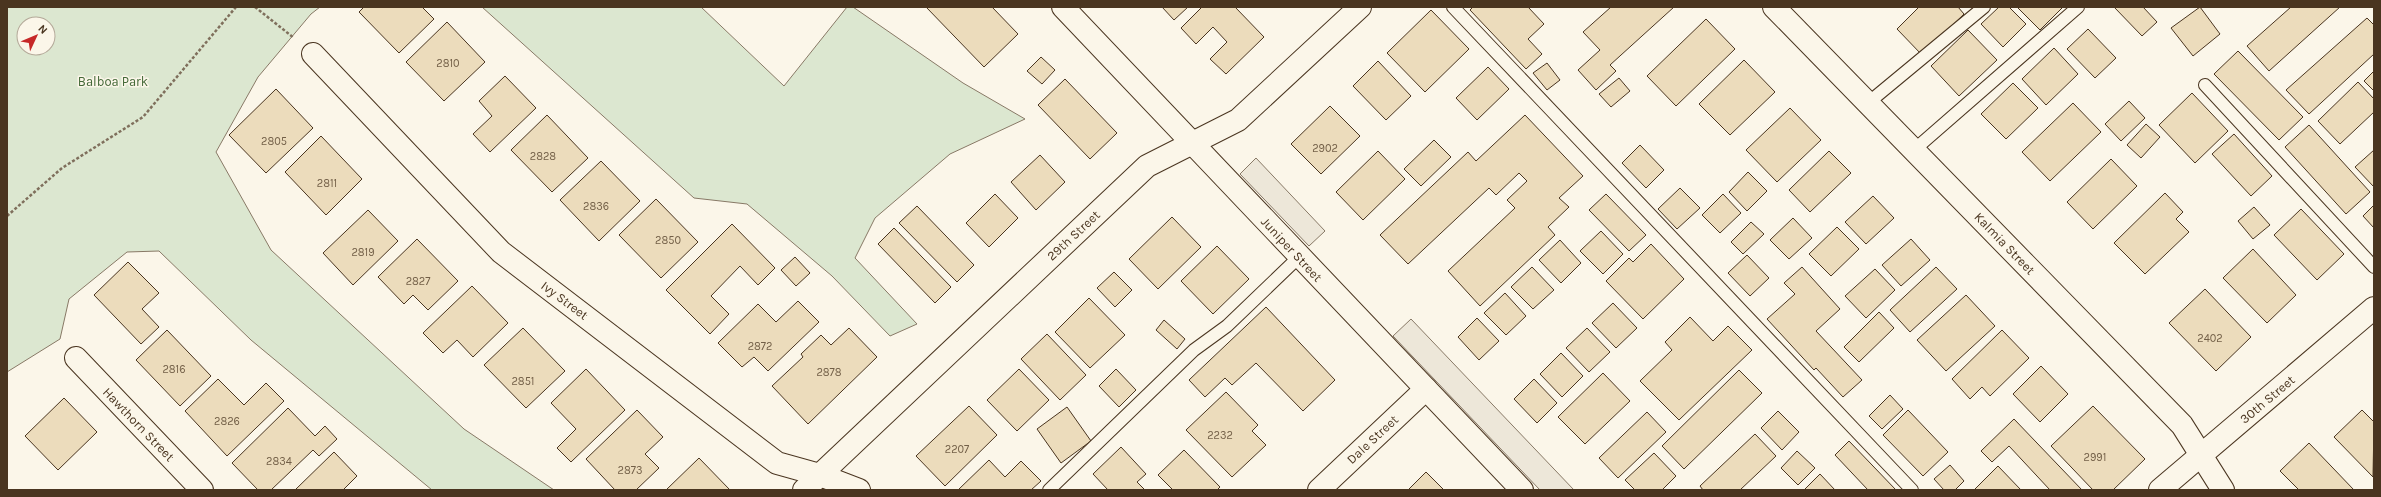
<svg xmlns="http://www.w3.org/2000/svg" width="2381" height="497" font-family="Karla,sans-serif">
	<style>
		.green { fill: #dce7d0; stroke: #887966; fill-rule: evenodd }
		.parking { fill: #ede7d9; stroke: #887966 }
		.building { fill: #ecdcbc; stroke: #4a3520 }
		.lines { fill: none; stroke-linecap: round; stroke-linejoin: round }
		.lane-casing { stroke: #4a3520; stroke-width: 14 }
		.street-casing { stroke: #4a3520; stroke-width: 24 }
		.secondary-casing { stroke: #4a3520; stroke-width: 24 }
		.path { stroke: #7f6f5c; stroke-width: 2.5; stroke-dasharray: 3 2; stroke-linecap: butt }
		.lane { stroke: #fbf6e9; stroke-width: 12 }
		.street { stroke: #fbf6e9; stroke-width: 22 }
		.secondary { stroke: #fbf6e9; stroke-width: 22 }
		.labels { text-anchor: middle; stroke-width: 3; stroke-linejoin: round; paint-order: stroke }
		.number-label { font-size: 11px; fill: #725f47 }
		.park-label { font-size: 13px; fill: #436837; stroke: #fbf6e9 }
		.street-label { font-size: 13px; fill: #4a3520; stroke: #fbf6e9 }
	</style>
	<rect width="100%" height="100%" fill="#fbf6e9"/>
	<!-- green -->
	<g class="green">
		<path d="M7,7H320L311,14L258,77L216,152L271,250L464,429L554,490H432L251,340L159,251L127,252L69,299L60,339L7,372ZM24,24H48V48H24Z"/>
		<polygon points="482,7 701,7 784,86 847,7 853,7 963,83 1025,119 950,154 875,218 855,258 917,324 890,336 832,276 747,204 694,198"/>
	</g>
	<!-- parking -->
	<g class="parking">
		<polygon points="1256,158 1325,231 1309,246 1240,174"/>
		<polygon points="1411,319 1574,490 1540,490 1393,336"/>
	</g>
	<!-- building -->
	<g class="building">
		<polygon points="364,7 422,7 434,19 399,53 359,12"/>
		<polygon points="926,7 992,7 1018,34 984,67"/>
		<polygon points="1162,7 1188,7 1174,20"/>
		<polygon points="1202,7 1235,7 1264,37 1226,74 1210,59 1227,42 1213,27 1196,44 1181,28"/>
		<polygon points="1473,7 1528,7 1544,24 1528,39 1542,54 1526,69 1470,10"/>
		<polygon points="1611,7 1674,7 1610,65 1616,71 1596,90 1578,70 1600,50 1583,32"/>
		<polygon points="1919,7 1958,7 1964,14 1922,55 1897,29"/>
		<polygon points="1999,7 2009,7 2026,24 2003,47 1981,24"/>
		<polygon points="2017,7 2063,7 2040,30"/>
		<polygon points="2114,7 2143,7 2157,22 2142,36"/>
		<polygon points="2200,7 2220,34 2193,56 2171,28"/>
		<polygon points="2291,7 2340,7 2269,71 2247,46"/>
		<polygon points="1431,10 1469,49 1425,92 1387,53"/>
		<polygon points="2367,18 2374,25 2374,54 2309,114 2286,90"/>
		<polygon points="1706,19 1735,49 1676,106 1647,76"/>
		<polygon points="447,22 485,62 444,101 406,62"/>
		<polygon points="2088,29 2116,58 2095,78 2067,49"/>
		<polygon points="1968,30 1997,60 1959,96 1931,66"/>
		<polygon points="2054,48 2078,74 2046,105 2022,79"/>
		<polygon points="2238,51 2303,117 2279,140 2214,74"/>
		<polygon points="1041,57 1055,70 1042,84 1027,71"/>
		<polygon points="1744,60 1775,92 1730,135 1699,104"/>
		<polygon points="1378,61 1411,96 1386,120 1353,86"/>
		<polygon points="1547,63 1560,80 1547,90 1533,73"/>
		<polygon points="1488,67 1509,89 1477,120 1456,98"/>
		<polygon points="2374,71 2374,91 2364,81"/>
		<polygon points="505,76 536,108 490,152 473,134 492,116 479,101"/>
		<polygon points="1619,78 1630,91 1611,107 1599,94"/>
		<polygon points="1065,79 1117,133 1090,159 1038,105"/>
		<polygon points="2358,82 2374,99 2374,112 2340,144 2318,121"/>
		<polygon points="2013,83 2038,108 2006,139 1981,114"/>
		<polygon points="276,89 313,128 266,173 229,135"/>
		<polygon points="2192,93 2228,131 2195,163 2159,125"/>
		<polygon points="2129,101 2145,118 2121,141 2105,124"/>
		<polygon points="2073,103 2101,132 2050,181 2022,152"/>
		<polygon points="1330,106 1360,136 1321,174 1291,144"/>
		<polygon points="1790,108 1821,140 1777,182 1746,150"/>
		<polygon points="547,115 588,158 552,192 511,150"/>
		<polygon points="1525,115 1583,176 1559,198 1569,207 1548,227 1555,235 1480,306 1448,271 1515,208 1507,200 1527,181 1519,173 1496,195 1489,188 1408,264 1380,235 1468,152 1476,161"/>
		<polygon points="2146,124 2160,137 2141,158 2127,145"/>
		<polygon points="2309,125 2370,192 2346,214 2285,147"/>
		<polygon points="2234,134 2272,176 2251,196 2212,154"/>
		<polygon points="321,136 362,179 326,215 285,172"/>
		<polygon points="1434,140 1451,157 1421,186 1404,169"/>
		<polygon points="1640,145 1664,170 1646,188 1622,163"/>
		<polygon points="2374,150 2374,187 2355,167"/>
		<polygon points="1378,151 1405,179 1363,220 1336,192"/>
		<polygon points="1829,151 1851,173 1810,212 1789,190"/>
		<polygon points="1040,155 1065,182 1036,210 1011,182"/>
		<polygon points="2111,159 2137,186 2093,229 2067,202"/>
		<polygon points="601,161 640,201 599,241 560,200"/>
		<polygon points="1748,172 1767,191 1747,211 1729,192"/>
		<polygon points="1680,188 1700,208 1677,229 1658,209"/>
		<polygon points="2165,193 2183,212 2176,219 2189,232 2145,274 2114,243"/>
		<polygon points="995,194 1018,218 989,247 966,223"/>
		<polygon points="1606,194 1646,235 1629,251 1589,210"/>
		<polygon points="1723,194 1741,213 1720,233 1702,215"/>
		<polygon points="1873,196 1894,218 1866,244 1845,222"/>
		<polygon points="656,199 698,242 661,278 619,235"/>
		<polygon points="2374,205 2374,228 2363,216"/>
		<polygon points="917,206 974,265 957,282 899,223"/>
		<polygon points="2254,207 2270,225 2253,239 2238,221"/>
		<polygon points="2301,209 2344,254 2317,280 2274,235"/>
		<polygon points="368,210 398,241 353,285 323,253"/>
		<polygon points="1172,217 1201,247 1158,289 1129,259"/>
		<polygon points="1793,218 1812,238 1789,259 1770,240"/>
		<polygon points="1751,222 1764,234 1743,254 1731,242"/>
		<polygon points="732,224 775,268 758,285 740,266 711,296 729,314 710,334 666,290"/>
		<polygon points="1837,227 1859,249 1831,276 1809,254"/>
		<polygon points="894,228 951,287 935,303 878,244"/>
		<polygon points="1601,231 1623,254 1603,274 1580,251"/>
		<polygon points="417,239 458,281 428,310 413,295 404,304 378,277"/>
		<polygon points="1911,239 1930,260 1901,286 1882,265"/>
		<polygon points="1560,240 1581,263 1561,283 1539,260"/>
		<polygon points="1651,244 1684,279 1643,319 1606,281 1629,258 1633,262"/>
		<polygon points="1217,246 1249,279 1213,314 1181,281"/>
		<polygon points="2253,249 2296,295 2267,323 2223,278"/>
		<polygon points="1747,255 1769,278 1750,296 1728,273"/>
		<polygon points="795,257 810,273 796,286 781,270"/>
		<polygon points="128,262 159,293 142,309 159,327 141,344 94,295"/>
		<polygon points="1532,267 1554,290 1533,309 1511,287"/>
		<polygon points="1802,267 1840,309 1816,331 1862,380 1843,397 1816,368 1814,370 1767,319 1795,294 1784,283"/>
		<polygon points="1936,267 1957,289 1910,332 1890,310"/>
		<polygon points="1875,269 1895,290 1866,318 1845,296"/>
		<polygon points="1114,272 1132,290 1115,307 1097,288"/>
		<polygon points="472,286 508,323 473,357 457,340 443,353 423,333"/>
		<polygon points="2205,289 2251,337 2216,371 2169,323"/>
		<polygon points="1505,293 1526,316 1506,335 1484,313"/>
		<polygon points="1966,295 1995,326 1946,371 1917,340"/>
		<polygon points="1089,298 1125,335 1090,368 1055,332"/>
		<polygon points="798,301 819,322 768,371 754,357 742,367 718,343 758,304 776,322"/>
		<polygon points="1613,303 1637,328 1616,348 1592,323"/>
		<polygon points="1266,307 1335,380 1303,411 1256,363 1232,385 1225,378 1205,397 1189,380"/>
		<polygon points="1879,312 1894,328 1859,362 1844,347"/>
		<polygon points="1690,317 1713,341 1728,326 1752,350 1679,420 1640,381 1672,350 1665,342"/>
		<polygon points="1477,318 1499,341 1479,360 1458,337"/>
		<polygon points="1164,320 1185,339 1177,349 1156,330"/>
		<polygon points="523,328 565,371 526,408 484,365"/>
		<polygon points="849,328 877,357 808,424 772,386 803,357 801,354 821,335 831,345"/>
		<polygon points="1587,328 1610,352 1589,372 1566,348"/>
		<polygon points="167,330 211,376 180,406 136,360"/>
		<polygon points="2002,330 2029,358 1990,396 1982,387 1970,399 1952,379"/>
		<polygon points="1047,334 1086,375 1060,400 1021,359"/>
		<polygon points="1561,353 1583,376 1562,397 1540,374"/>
		<polygon points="2041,366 2068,394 2040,422 2013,394"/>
		<polygon points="586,369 625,410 571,462 557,448 576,429 551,403"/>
		<polygon points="1019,369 1049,400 1017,431 987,400"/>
		<polygon points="1116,369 1136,390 1119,407 1099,386"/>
		<polygon points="1739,370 1762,393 1684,469 1662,446"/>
		<polygon points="1603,373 1630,401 1585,444 1558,417"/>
		<polygon points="218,379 244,405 266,383 284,401 227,456 185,411"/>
		<polygon points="1534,379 1557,403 1537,423 1514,399"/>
		<polygon points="1226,392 1258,425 1252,431 1266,445 1232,477 1186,430"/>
		<polygon points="1890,395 1903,409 1882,429 1869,416"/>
		<polygon points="64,398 97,432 58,470 25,436"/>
		<polygon points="969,406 997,435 945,486 916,456"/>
		<polygon points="2093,406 2145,459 2113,490 2093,490 2051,446"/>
		<polygon points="1067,407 1091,441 1061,463 1037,429"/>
		<polygon points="288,408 315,436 325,426 337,439 319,456 313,450 271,490 258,490 232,463"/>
		<polygon points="637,410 663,437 645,454 659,468 636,490 615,490 586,459"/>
		<polygon points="1908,410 1948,452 1923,476 1883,435"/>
		<polygon points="2362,410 2374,422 2373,477 2334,437"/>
		<polygon points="1778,411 1799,432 1782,450 1761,428"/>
		<polygon points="1647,412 1666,432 1618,478 1599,458"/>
		<polygon points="2014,419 2082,490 2050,490 2009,446 1992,462 1981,451"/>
		<polygon points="1755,434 1776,456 1740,490 1703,490 1700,486"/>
		<polygon points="1849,441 1896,490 1868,490 1835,455"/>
		<polygon points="2309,443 2354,490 2299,490 2280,471"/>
		<polygon points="1121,447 1146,474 1137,482 1145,490 1108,490 1093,474"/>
		<polygon points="1184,450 1220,487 1217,490 1173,490 1158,475"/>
		<polygon points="1797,451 1815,468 1798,485 1781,468"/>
		<polygon points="334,452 357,476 343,490 295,490"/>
		<polygon points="1654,453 1676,476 1662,490 1635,490 1625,480"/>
		<polygon points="699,458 730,490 666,490"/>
		<polygon points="989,460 1005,477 1021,461 1041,481 1031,490 958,490"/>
		<polygon points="1950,465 1964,481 1955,490 1944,490 1934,479"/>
		<polygon points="1998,466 2021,490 1974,490"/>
		<polygon points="1426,472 1444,490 1408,490"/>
		<polygon points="1820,474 1835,490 1804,490"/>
	</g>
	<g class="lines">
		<defs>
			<g id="lane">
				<polyline points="1453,7 1912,490"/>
				<polyline points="2205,85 2374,267"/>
				<polyline points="1868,103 1984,7"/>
				<polyline points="1914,150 2078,7"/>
				<polyline points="1049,490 1194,350 1227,326 1300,256"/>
			</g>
			<g id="street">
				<polyline points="1063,7 1522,490"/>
				<polyline points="1774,7 2182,425 2223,490"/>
				<polyline points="313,54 501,252 777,463 820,475 859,490"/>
				<polyline points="76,358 202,490"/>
				<polyline points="804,490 1147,166 1238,120 1360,7"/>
				<polyline points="1319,490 1426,389"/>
			</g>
			<polyline id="secondary" points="2160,490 2374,308"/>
		</defs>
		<!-- lane casing -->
		<use href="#lane" class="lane-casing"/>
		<!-- street casing -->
		<use href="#street" class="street-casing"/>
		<!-- secondary casing -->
		<use href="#secondary" class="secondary-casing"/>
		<!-- path -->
		<g class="path">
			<polyline points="255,7 294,38"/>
			<polyline points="7,216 62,168 143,117 236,7"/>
		</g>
		<!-- lane -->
		<use href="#lane" class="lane"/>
		<!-- street -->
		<use href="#street" class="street"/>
		<!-- secondary -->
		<use href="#secondary" class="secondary"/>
	</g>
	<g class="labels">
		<!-- number labels -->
		<g class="number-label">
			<text x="448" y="67">2810</text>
			<text x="274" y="145">2805</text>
			<text x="1325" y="152">2902</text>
			<text x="543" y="160">2828</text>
			<text x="327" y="187">2811</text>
			<text x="596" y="210">2836</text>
			<text x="668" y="244">2850</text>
			<text x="363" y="256">2819</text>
			<text x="418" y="285">2827</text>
			<text x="2210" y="342">2402</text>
			<text x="760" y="350">2872</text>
			<text x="174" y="373">2816</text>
			<text x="829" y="376">2878</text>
			<text x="523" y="385">2851</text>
			<text x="227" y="425">2826</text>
			<text x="1220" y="439">2232</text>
			<text x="957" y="453">2207</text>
			<text x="2095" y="461">2991</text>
			<text x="279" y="465">2834</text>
			<text x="630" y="474">2873</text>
		</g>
		<!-- park labels -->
		<g class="park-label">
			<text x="113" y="86">Balboa Park</text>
		</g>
		<!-- street labels -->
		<g class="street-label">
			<text transform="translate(1073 235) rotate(-43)" y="5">29th Street</text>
			<text transform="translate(2005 243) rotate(46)" y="5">Kalmia Street</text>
			<text transform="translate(1292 249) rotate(47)" y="5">Juniper Street</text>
			<text transform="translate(565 300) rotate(37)" y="5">Ivy Street</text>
			<text transform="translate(2267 399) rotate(-40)" y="5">30th Street</text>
			<text transform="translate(139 424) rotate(46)" y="5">Hawthorn Street</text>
			<text transform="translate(1372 439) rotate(-43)" y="5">Dale Street</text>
		</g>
	</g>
	<!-- border -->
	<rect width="2381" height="497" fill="none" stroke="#4a3520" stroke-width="16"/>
	<!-- north arrow -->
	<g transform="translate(36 36) rotate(46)"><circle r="19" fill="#fbf6e9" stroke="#b4a999"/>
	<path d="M0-3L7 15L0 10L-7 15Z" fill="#c62828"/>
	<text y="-6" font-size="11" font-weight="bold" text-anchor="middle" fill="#4a3520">N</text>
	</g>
</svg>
